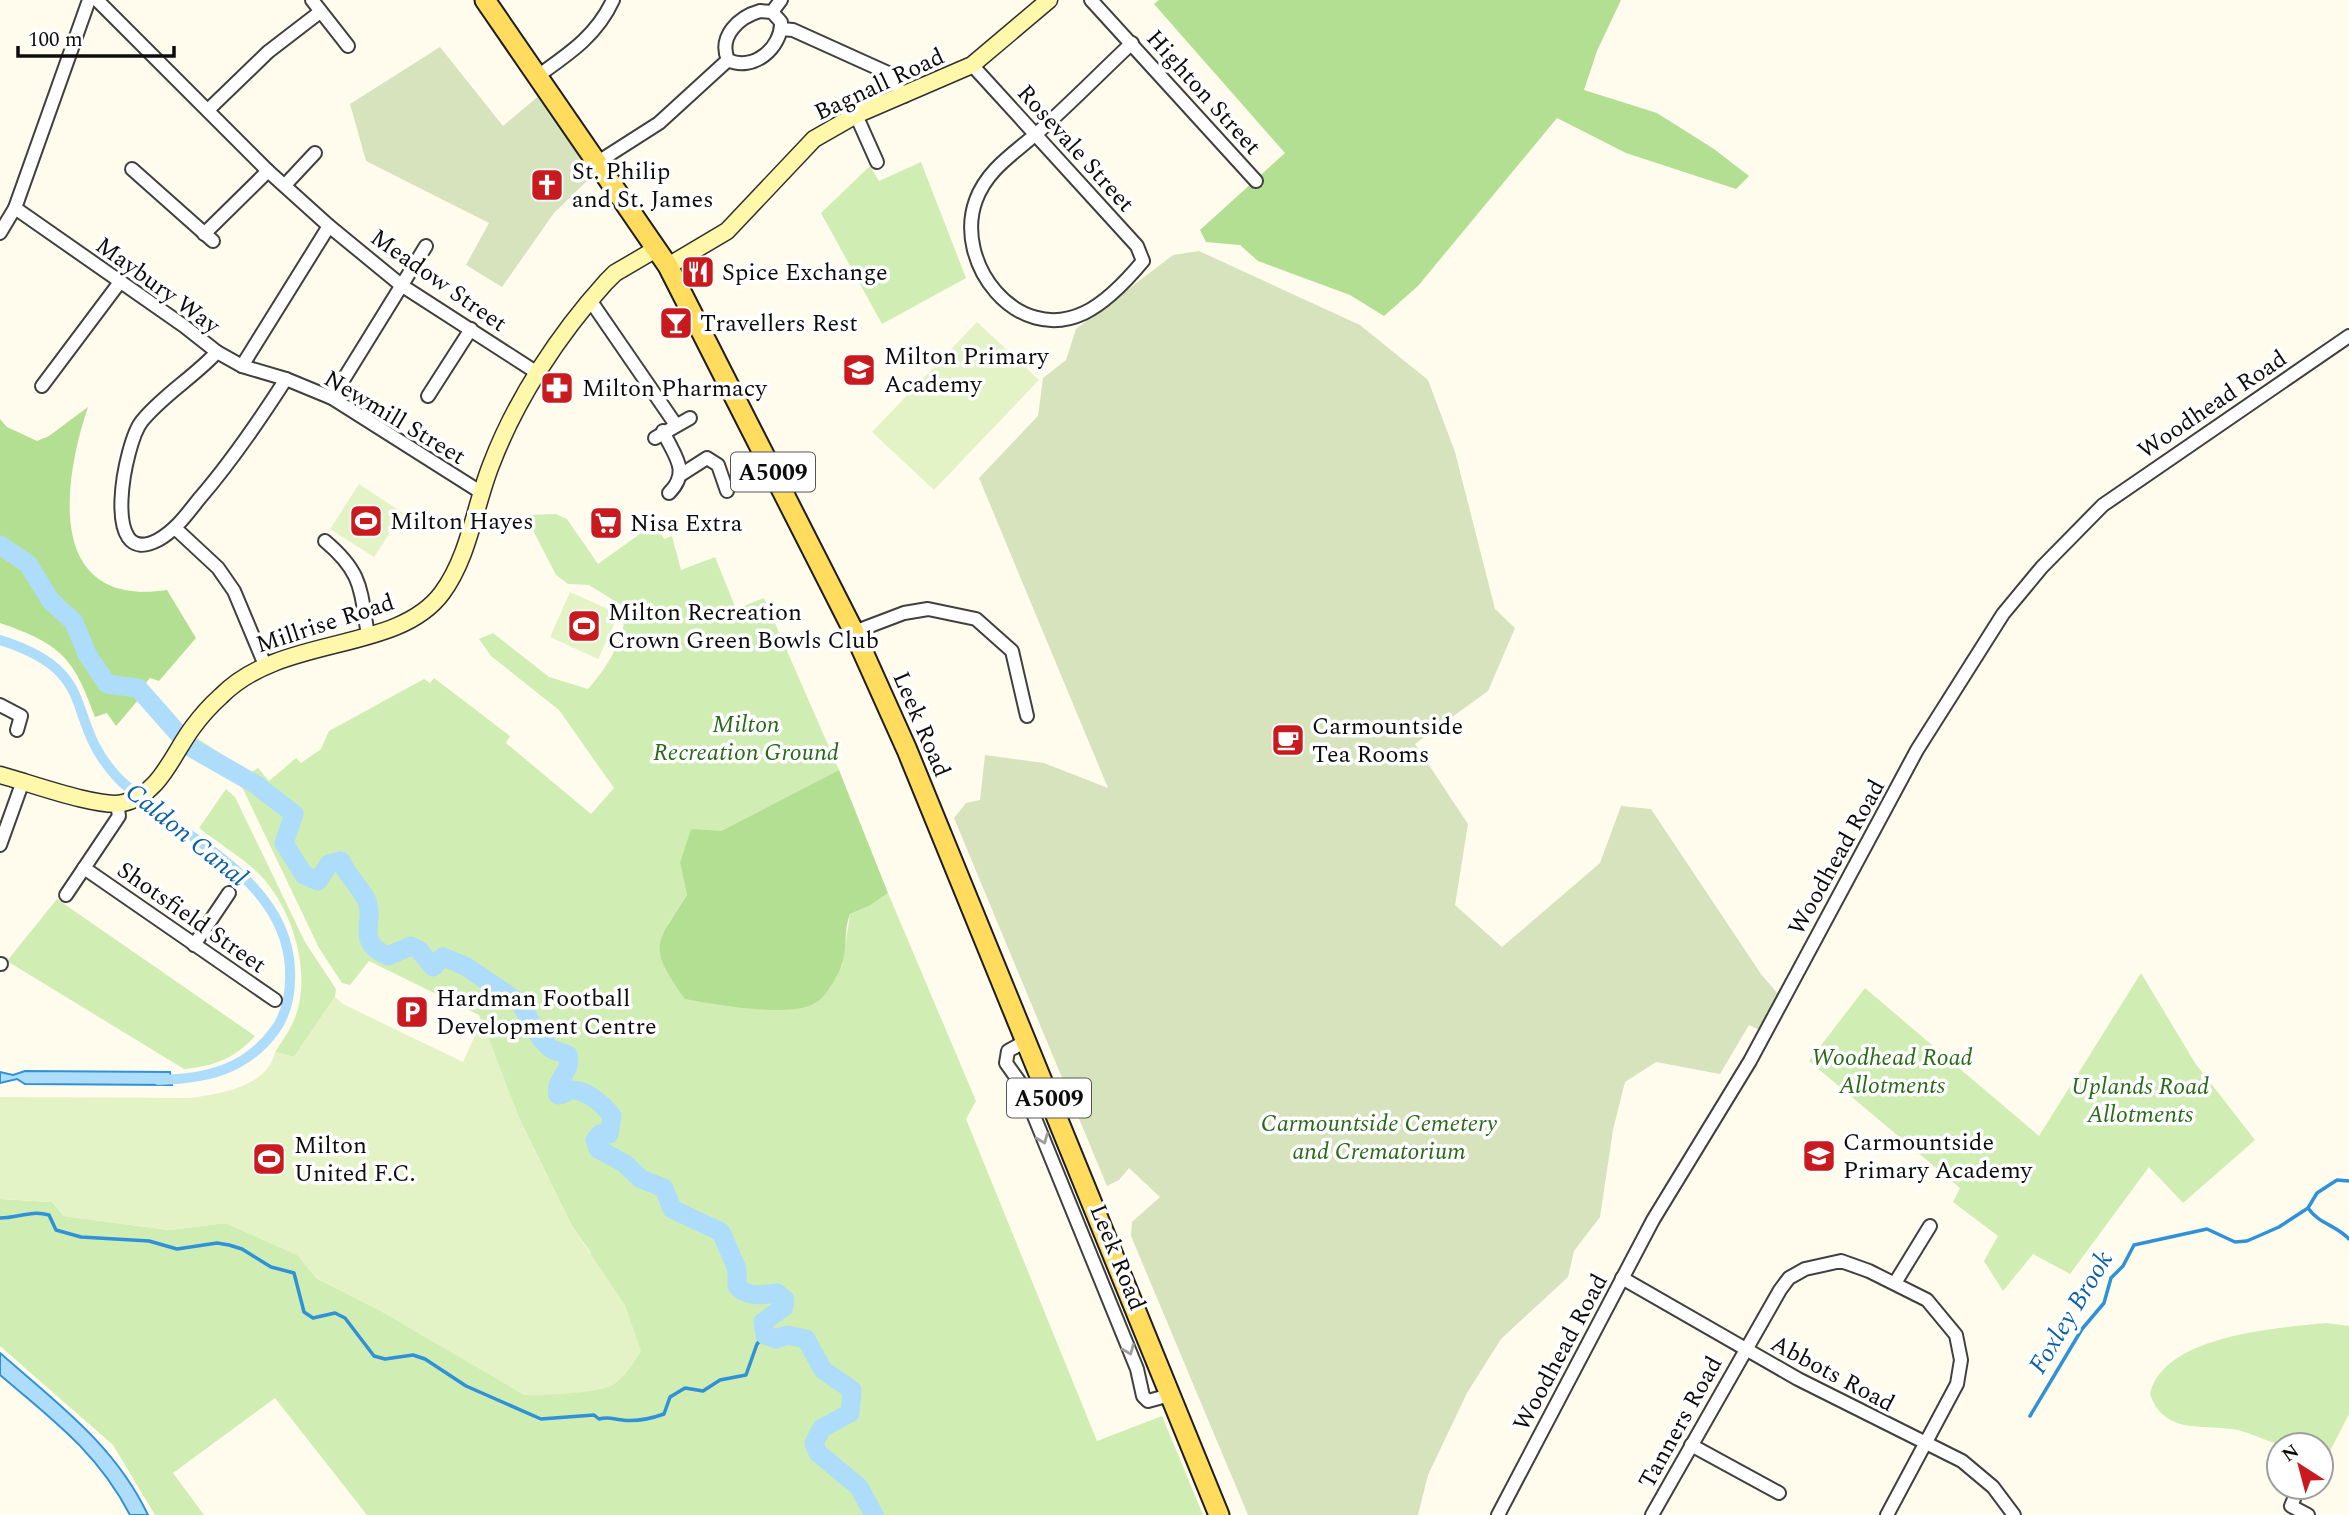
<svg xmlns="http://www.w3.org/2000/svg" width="2349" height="1515" font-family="Spectral,serif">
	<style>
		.green { fill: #d0edb4 }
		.forest { fill: #b3df92 }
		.cemetery { fill: #d6e3bd }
		.pitch { fill: #e3f3c6 }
		.water { fill: #aedcfb; stroke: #2f91d8; stroke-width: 2 }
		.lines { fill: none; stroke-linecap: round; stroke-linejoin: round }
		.stream { stroke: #2f91d8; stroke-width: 3.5 }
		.canal { stroke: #aedcfb; stroke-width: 10 }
		.river { stroke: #aedcfb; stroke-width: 19 }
		.street-casing { stroke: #404040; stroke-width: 16 }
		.secondary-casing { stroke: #2f2f2f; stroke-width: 19 }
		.primary-casing { stroke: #1e1e1e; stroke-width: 23 }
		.street { stroke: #fff; stroke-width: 12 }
		.secondary { stroke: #fff7a9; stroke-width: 16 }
		.primary { stroke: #ffdb5e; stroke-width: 19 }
		.oneway { stroke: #9e9e9e }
		.labels { text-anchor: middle; stroke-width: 7; stroke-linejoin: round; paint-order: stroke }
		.shield { fill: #fff; stroke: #565656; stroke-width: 2 }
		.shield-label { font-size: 23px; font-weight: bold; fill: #0d0d0d }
		.street-label { font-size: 24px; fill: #0d0d0d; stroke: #fff }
		.poi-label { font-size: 24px; fill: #0d0d0d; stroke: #fff; text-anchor: start }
		.park-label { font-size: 24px; font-style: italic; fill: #286a18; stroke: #fff }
		.water-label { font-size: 26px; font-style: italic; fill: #0d61a9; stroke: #fff }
	</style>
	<rect width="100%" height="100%" fill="#fffcee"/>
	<!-- green -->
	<g class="green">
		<polygon points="921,162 966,278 882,324 821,213 870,166 879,181"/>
		<path d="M556,514L567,519L598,564L655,523L664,539L672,536L681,570L715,557L736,609L764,598L839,770L721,831L680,863L687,895L667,925L816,1003L842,966L850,914L869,906L888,893L976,1101L966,1119L1097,1441L1162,1416L1203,1515H367L275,1398L173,1473L204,1515H155L113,1445L0,1346V1199L52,1202L64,1216L169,1230L225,1223L298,1255L316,1278L375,1308L591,1253L572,1226L519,1118L479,1015L369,961L350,985L342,983L319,948L243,789L229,775L186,752L197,738L250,773L258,768L269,781L296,758L301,763L321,749L329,731L424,679L430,683L434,678L510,736L506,743L591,814L614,788L559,710L491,656L479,639L493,633L549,677L588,689C609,665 624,640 626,608L589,585L568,584L556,575L525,515Z"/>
		<path d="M226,789L235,797L305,942L336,989L335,997L294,1057L275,1052C283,1040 291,1029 296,1015C312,969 291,903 255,870C238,855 217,842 199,828Z"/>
		<path d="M57,899L255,1036C234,1059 214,1066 184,1069L7,961Z"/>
		<polygon points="2141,973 2195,1063 2255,1140 2183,1203 2149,1167 2070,1274 2033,1254 2003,1291 1984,1261 1998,1236 1953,1202 1960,1188 1809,1061 1865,988 2039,1136"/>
		<path d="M2326,1323L2349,1326V1414L2324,1463L2321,1462V1445C2309,1445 2295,1447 2283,1445C2266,1442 2249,1431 2232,1429C2199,1425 2163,1433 2150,1394C2163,1335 2277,1328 2326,1323Z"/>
	</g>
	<!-- forest -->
	<g class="forest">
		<polygon points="1159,0 1621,0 1597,51 1584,90 1657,113 1714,149 1749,176 1736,189 1626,153 1557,118 1418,286 1384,316 1350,295 1258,261 1240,245 1206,242 1200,230 1285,153 1154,4"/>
		<path d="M88,407C62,484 46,608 167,590L196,638L159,681L150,678L145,684L180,722L170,736L139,699L116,726L107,713L95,717C74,658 61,644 0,623V419L7,427L37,441L49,436Z"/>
		<path d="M839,770L888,893L869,906L850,914C843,931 848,950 841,967C837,977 826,996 817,1002C793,1019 713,1004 685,999C648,947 654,946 687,895L680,863L691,829L721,831Z"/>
	</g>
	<!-- cemetery -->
	<g class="cemetery">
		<polygon points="440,47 503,126 541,94 590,163 590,178 554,213 502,287 466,265 489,223 366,161 350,104"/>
		<polygon points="1199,251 1360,325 1428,380 1455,452 1495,609 1515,628 1488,691 1415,744 1468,824 1455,905 1502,947 1600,863 1621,806 1651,809 1761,974 1778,994 1761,1031 1749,1025 1720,1074 1656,1062 1625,1082 1613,1130 1600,1217 1574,1251 1568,1277 1501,1339 1467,1393 1428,1475 1418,1515 1248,1515 1131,1236 1132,1222 1160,1197 1129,1168 1119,1180 1107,1186 954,818 966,803 980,800 985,755 1044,763 1108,788 979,478 1038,416 1043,378 1066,360 1076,329 1173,255"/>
	</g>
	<!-- pitch -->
	<g class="pitch">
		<polygon points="977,322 1039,380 934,490 872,432"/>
		<polygon points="359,484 403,513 374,557 330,529"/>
		<polygon points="570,592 619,614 598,659 550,637"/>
		<path d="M335,997L343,1004L463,1062L482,1020L519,1118L572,1226L625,1305L641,1351C634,1363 625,1377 613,1385C600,1393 541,1396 524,1395L375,1308L316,1278L297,1255L225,1223L169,1230L64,1216L52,1202L0,1199V1097L190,1098C219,1094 268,1087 275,1052L294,1057Z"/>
	</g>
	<!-- water -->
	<g class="water">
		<polygon points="25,1071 170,1072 172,1085 25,1084 17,1079 0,1083 0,1072 13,1075"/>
		<path d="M0,1353C57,1403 115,1445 148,1515H130C98,1453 52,1419 0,1375Z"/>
	</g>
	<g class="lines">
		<!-- stream -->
		<g class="stream">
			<path d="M2308,1208C2319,1224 2336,1225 2349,1239"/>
			<path d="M0,1218C19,1218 30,1210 49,1215L56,1230L81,1237L149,1241L177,1249L217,1243L229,1245L242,1249L271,1267L294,1273L304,1312L313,1318L335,1313L345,1318L374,1356L385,1359L413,1355L425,1359L466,1386L541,1419L594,1415L599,1419C609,1416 612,1419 622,1420C636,1422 650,1419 664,1414L670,1397L685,1388L703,1391L720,1380L746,1375L757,1344L765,1335"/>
			<polyline points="2030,1416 2082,1329 2104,1303 2111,1278 2123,1266 2134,1245 2207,1229 2235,1242 2247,1241 2279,1227 2308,1208 2317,1193 2337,1180 2349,1181"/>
		</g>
		<!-- canal -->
		<path class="canal" d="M0,640C104,673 61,717 118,778C127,788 137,793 147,801C157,809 165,818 176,825C227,861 287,900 290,969C291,991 288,1012 275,1030C246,1070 206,1079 158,1080"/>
		<!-- river -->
		<path class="river" d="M0,545L28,564L51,601L74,622L87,654L107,684L138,688L190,747L255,784L294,814L284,843L304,875L318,881L329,864L341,861C347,875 359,886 366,899C377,920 353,941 388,956L411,946L419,950L433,967L443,957L465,966L520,1003L541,1039L551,1049L568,1055C573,1071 554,1080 558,1095C562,1095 565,1093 568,1091C583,1086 604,1105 612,1116L609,1134H600L595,1140L598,1149L624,1163L641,1179L664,1188L672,1209L721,1232L737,1269V1286C747,1298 763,1295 777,1293L785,1300L784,1307L763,1322L765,1335L776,1339L787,1335L806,1339L823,1370L852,1390L850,1413L822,1428L814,1443L818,1453L859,1487L874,1515"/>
		<defs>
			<g id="street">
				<polyline points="97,0 268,171 329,226 401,285 539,374"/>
				<polyline points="312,0 348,46"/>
				<polyline points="1091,0 1256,181"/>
				<path d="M760,11L772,12L781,22C782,48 753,72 728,60C718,36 739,17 760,11Z"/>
				<polyline points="772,12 781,0"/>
				<polyline points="781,29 793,30 886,72 904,96"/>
				<path d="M972,65L1137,246L1143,261C1128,279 1105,303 1084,313C1016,345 953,262 976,200C987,170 1013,154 1036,134C1069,105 1100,73 1132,43"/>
				<path d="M539,75C570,53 597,35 613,0"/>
				<polyline points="208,110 268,52 320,12"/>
				<polyline points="856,115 877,162"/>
				<polyline points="598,162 659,123 728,60"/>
				<polyline points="132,169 213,241"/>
				<polyline points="285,185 315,153"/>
				<polyline points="15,208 184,326 217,352 242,366 286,379 332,398 482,493"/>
				<polyline points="0,233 15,208 89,0"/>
				<polyline points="204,234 268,171"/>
				<polyline points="590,300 676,425"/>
				<path d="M217,352C194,377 163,395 142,421C125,441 99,571 158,540C176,530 187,514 199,499C232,461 259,421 286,379"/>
				<polyline points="242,366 329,226"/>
				<polyline points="42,386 120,282"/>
				<polyline points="428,396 471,329"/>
				<polyline points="332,398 426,246"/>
				<path d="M663,431C674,456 691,471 669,493"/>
				<polyline points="655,438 690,418"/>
				<polyline points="682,474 707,458 718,465 727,491"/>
				<polyline points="175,528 218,568 234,591 265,665"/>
				<path d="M325,541C363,573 360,589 368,635"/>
				<polyline points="854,632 904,613 928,609 976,619 1012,651 1027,716"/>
				<polyline points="0,705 21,716 17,730"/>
				<polyline points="0,845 23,781"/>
				<polyline points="84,868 275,1000"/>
				<polyline points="66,895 119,816 117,804"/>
				<polyline points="194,945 229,893"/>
				<polyline points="0,964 1,964"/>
				<polyline points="1026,1041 1008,1051 1006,1063 1021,1084 1137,1369 1143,1396 1148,1401 1170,1395"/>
				<polyline points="1622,1278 1798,1379 1962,1461 1993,1487 2014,1515"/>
				<polyline points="1895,1283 1930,1226"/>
				<polyline points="1691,1445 1779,1493"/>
				<polyline points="2299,1487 2291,1506 2308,1515"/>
				<polyline points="1498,1515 1653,1220 1750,1061 1917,750 2003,614 2042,567 2103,505 2349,336"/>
				<polyline points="1652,1515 1780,1290 1789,1278 1805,1269 1841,1261 1869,1271 1927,1300 1956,1335 1961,1360 1957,1384 1887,1515"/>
			</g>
			<g id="secondary">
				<polyline points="668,266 727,231 814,139 856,115 972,65 1049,0"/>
				<path d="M0,775C27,782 100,809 123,803C160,795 173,753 193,727C201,716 211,705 221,696C282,634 397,654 442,593C469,557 475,505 491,465C516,399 559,334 606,282L615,273L656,249"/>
			</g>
			<polyline id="primary" points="485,0 668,266 854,632 907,750 1219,1515"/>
		</defs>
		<!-- street casing -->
		<use href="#street" class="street-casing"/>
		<!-- secondary casing -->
		<use href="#secondary" class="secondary-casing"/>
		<!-- primary casing -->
		<use href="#primary" class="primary-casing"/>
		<!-- street -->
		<use href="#street" class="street"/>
		<!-- secondary -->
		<use href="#secondary" class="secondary"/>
		<!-- primary -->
		<use href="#primary" class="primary"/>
	</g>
	<!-- one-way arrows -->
	<defs><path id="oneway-chevron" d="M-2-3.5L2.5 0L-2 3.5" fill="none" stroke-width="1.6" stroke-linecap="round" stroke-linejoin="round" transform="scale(1.75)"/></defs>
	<g class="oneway">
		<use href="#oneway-chevron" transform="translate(1043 1139) rotate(68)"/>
		<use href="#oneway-chevron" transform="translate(1129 1350) rotate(68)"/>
	</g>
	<!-- icons -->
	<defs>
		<symbol id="church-square" viewBox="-11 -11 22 22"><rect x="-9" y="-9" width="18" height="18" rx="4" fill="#c81a1f" stroke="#fff"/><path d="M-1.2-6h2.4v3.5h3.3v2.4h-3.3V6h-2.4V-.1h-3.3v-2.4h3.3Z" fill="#fff"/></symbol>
		<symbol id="restaurant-square" viewBox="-11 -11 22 22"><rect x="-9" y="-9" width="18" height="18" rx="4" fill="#c81a1f" stroke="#fff"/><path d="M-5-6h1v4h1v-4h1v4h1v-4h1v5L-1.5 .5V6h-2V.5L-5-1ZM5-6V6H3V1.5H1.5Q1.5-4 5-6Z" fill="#fff"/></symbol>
		<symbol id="bar-square" viewBox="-11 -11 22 22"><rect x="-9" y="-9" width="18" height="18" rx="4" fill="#c81a1f" stroke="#fff"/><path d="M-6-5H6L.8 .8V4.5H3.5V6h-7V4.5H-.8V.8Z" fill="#fff"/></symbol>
		<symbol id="school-square" viewBox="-11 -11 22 22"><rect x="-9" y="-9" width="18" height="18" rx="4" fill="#c81a1f" stroke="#fff"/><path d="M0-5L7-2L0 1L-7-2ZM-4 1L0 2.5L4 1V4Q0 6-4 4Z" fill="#fff"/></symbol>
		<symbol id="pharmacy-square" viewBox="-11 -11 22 22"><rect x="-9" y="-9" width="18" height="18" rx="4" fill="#c81a1f" stroke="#fff"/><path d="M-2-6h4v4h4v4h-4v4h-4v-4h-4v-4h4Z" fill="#fff"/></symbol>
		<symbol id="stadium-square" viewBox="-11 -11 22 22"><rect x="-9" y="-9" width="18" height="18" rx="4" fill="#c81a1f" stroke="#fff"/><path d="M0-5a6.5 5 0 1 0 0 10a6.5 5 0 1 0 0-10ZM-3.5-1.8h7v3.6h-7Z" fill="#fff"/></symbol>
		<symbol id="supermarket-square" viewBox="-11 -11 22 22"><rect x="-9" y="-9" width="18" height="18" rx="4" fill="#c81a1f" stroke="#fff"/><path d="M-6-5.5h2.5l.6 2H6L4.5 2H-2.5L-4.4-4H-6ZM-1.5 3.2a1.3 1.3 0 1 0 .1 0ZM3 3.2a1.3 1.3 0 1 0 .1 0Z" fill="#fff"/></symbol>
		<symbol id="cafe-square" viewBox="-11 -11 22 22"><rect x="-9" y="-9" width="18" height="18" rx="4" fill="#c81a1f" stroke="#fff"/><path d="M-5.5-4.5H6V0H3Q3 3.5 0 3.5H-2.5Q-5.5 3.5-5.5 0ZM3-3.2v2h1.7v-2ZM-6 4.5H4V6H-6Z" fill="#fff"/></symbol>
		<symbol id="parking-square" viewBox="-11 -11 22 22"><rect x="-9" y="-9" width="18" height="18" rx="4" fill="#c81a1f" stroke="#fff"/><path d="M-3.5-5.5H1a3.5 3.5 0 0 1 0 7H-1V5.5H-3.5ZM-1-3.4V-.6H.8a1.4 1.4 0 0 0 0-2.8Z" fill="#fff"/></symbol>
	</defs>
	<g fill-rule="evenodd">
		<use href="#church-square" x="528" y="166" width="38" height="38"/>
		<use href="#restaurant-square" x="679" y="253" width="38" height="38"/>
		<use href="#bar-square" x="657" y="304" width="38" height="38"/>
		<use href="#school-square" x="840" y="351" width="38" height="38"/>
		<use href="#pharmacy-square" x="538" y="369" width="38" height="38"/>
		<use href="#stadium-square" x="347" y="502" width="38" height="38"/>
		<use href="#supermarket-square" x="587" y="504" width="38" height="38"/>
		<use href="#stadium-square" x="565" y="607" width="38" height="38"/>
		<use href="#cafe-square" x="1269" y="721" width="38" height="38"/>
		<use href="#parking-square" x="393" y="993" width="38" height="38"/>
		<use href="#school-square" x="1800" y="1137" width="38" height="38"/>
		<use href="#stadium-square" x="250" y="1140" width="38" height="38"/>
	</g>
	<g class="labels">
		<!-- shield labels -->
		<g class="shield">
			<rect x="731" y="452.5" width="84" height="39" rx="5"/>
			<rect x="1007" y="1078.5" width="84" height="39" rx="5"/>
		</g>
		<g class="shield-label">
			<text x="773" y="480">A5009</text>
			<text x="1049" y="1106">A5009</text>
		</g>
		<!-- street labels -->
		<g class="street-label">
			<text transform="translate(879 84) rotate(-25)" y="8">Bagnall Road</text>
			<text transform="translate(1204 92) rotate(48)" y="8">Highton Street</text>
			<text transform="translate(1076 148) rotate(48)" y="8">Rosevale Street</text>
			<text transform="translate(439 280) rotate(35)" y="8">Meadow Street</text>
			<text transform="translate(158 285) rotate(36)" y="8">Maybury Way</text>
			<text transform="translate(2212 404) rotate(-34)" y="8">Woodhead Road</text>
			<text transform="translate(395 417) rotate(31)" y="8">Newmill Street</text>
			<text transform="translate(325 623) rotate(-18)" y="8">Millrise Road</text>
			<text transform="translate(922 724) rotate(67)" y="8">Leek Road</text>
			<text transform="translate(1836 857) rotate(-61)" y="8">Woodhead Road</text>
			<text transform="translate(192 917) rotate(35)" y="8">Shotsfield Street</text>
			<text transform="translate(1118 1257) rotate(68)" y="8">Leek Road</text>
			<text transform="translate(1560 1352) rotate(-62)" y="8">Woodhead Road</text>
			<text transform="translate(1833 1373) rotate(28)" y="8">Abbots Road</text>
			<text transform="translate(1680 1422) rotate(-61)" y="8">Tanners Road</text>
		</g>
		<!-- poi labels -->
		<g class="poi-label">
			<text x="572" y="179">St. Philip<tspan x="572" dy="28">and St. James</tspan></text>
			<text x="722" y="280">Spice Exchange</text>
			<text x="700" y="331">Travellers Rest</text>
			<text x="884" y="364">Milton Primary<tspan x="884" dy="28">Academy</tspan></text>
			<text x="582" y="396">Milton Pharmacy</text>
			<text x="390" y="529">Milton Hayes</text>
			<text x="630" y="531">Nisa Extra</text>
			<text x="608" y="620">Milton Recreation<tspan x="608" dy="28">Crown Green Bowls Club</tspan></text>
			<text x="1312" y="734">Carmountside<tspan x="1312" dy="28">Tea Rooms</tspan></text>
			<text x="436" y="1006">Hardman Football<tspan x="436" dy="28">Development Centre</tspan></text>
			<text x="1843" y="1150">Carmountside<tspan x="1843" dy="28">Primary Academy</tspan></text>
			<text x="294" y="1153">Milton<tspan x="294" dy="28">United F.C.</tspan></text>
		</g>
		<!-- park labels -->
		<g class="park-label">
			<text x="746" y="732">Milton<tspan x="746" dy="28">Recreation Ground</tspan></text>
			<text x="1892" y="1065">Woodhead Road<tspan x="1892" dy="28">Allotments</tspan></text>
			<text x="2140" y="1094">Uplands Road<tspan x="2140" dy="28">Allotments</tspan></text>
			<text x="1379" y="1131">Carmountside Cemetery<tspan x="1379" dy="28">and Crematorium</tspan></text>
		</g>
		<!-- water labels -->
		<g class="water-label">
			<text transform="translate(187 834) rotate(39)" y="9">Caldon Canal</text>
			<text transform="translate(2070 1312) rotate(-59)" y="9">Foxley Brook</text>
		</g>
	</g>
	<!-- north arrow -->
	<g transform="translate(2300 1466) rotate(324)"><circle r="33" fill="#ffffff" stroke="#9e9e9e" stroke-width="2"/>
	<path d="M0-5L12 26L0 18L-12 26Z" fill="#c81a1f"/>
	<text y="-10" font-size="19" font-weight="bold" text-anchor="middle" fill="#0d0d0d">N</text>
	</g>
	<!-- scale -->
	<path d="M18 46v10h156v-10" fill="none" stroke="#0d0d0d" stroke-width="3.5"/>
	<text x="28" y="46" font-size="21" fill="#0d0d0d" stroke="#ffffff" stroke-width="5" paint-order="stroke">100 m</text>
</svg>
